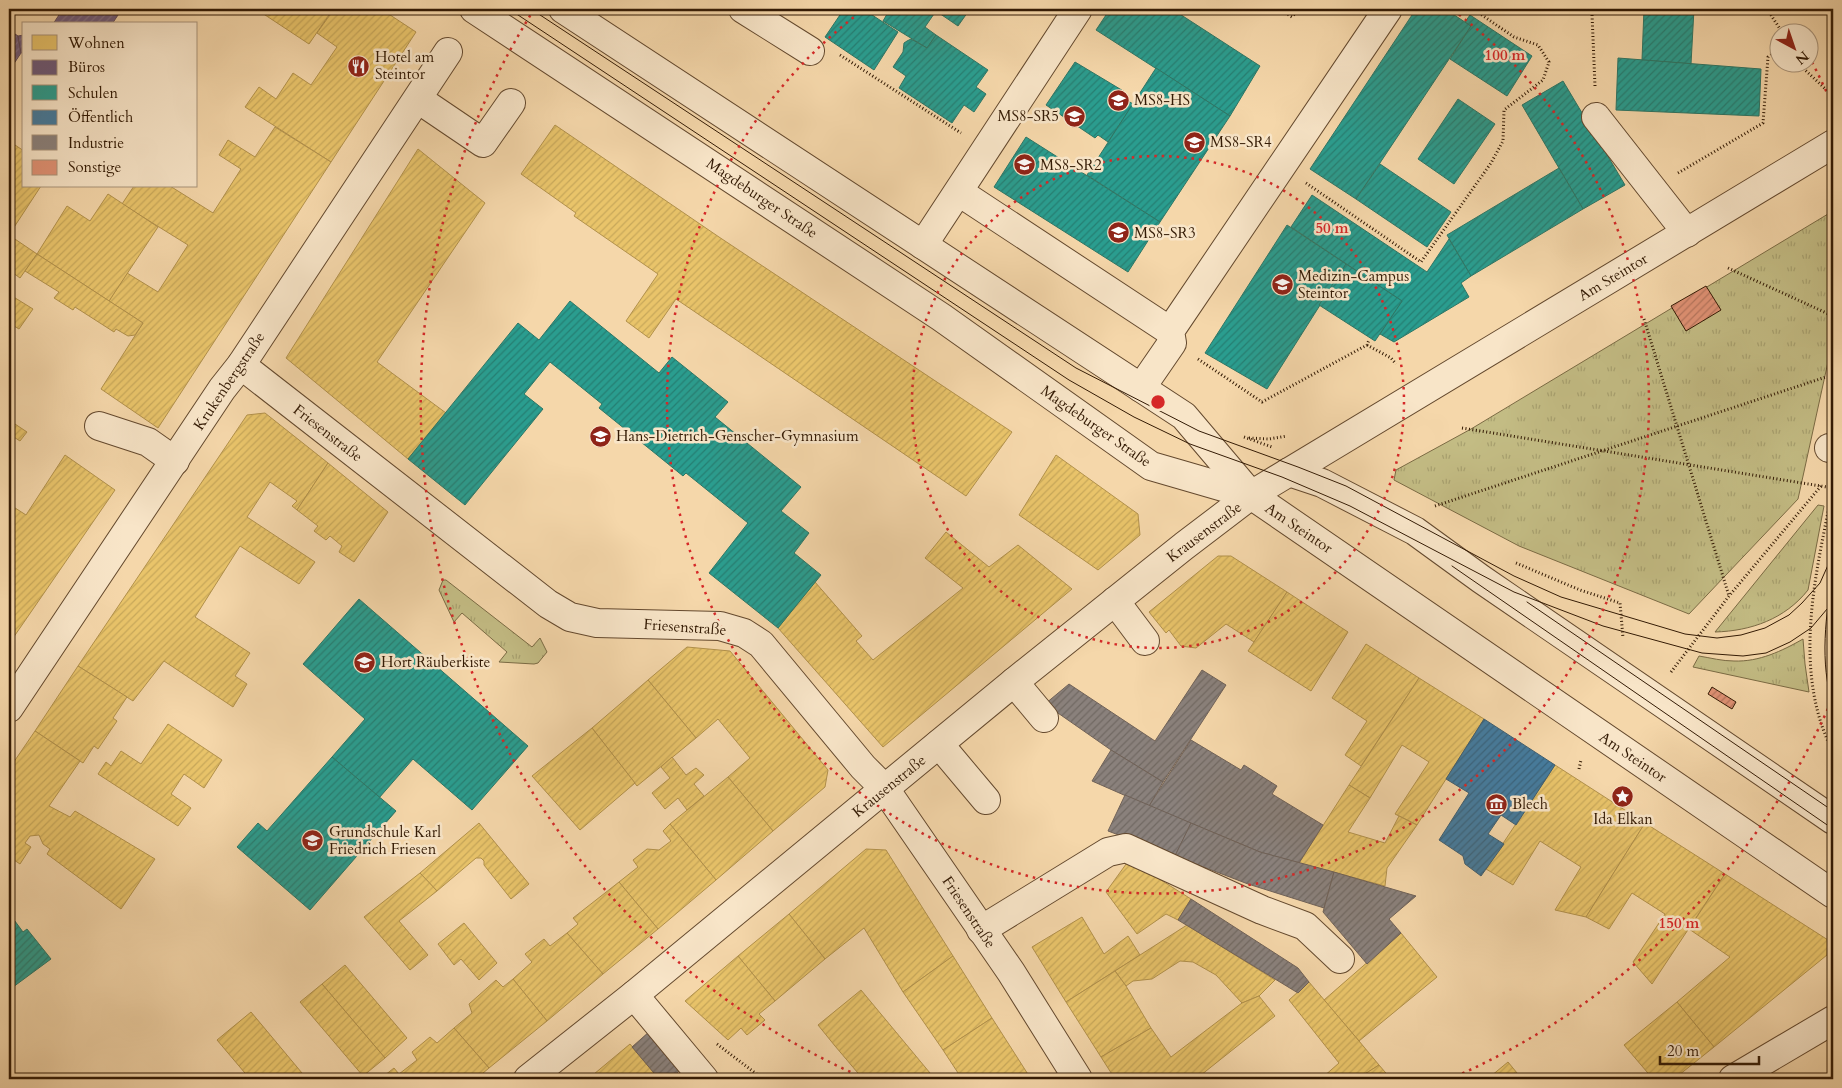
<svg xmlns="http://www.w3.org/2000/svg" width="1842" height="1088" font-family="Cardo,serif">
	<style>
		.grass { fill: url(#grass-tufts); stroke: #7b6b44 }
		.homes { fill: url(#homes-hatch); stroke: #b2914b }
		.offices { fill: url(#offices-hatch); stroke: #5c4657 }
		.schools { fill: url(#schools-hatch); stroke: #2d7665 }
		.public { fill: url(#public-hatch); stroke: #405e6f }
		.industry { fill: url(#industry-hatch); stroke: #706258 }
		.building { fill: url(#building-hatch); stroke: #331a04 }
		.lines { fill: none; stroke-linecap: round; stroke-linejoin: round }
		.minor-casing { stroke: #64492e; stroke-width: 30 }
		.path { stroke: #331a04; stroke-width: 3; stroke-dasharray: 1 2.5; stroke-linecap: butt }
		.minor { stroke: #f8e5c8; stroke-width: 28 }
		.tram { stroke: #331a04; stroke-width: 1 }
		.ring { fill: none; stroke: #d62828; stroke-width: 2.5; stroke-dasharray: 2.5 5 }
		.labels { text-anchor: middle; stroke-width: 5; stroke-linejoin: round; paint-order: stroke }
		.poi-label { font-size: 15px; fill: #331a04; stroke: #f8e5c8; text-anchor: start }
		.street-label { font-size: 15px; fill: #331a04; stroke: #f8e5c8 }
		.centre { fill: #d62828; stroke: #f8e5c8; stroke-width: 2.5 }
		.ring-label { font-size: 15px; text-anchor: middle; font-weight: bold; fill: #d62828; stroke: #f8e5c8; stroke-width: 5; stroke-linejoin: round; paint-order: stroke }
	</style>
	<defs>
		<pattern id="grass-tufts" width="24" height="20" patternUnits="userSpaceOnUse" patternTransform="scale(1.25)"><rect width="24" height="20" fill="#c3bc84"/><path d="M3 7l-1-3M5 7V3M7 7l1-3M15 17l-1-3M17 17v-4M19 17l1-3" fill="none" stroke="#a8a170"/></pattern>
		<pattern id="homes-hatch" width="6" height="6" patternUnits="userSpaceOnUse" patternTransform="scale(1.25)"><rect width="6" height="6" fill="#e9c46a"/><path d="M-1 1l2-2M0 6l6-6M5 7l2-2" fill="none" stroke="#c8a85a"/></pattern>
		<pattern id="offices-hatch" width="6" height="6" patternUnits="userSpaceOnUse" patternTransform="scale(1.25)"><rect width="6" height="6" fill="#6d597a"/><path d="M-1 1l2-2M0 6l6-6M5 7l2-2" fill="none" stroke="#827188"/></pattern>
		<pattern id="schools-hatch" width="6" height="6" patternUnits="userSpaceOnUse" patternTransform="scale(1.25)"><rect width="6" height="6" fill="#2a9d8f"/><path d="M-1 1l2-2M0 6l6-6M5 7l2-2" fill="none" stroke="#257f73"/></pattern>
		<pattern id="public-hatch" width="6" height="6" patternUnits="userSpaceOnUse" patternTransform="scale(1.25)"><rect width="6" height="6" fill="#457b9d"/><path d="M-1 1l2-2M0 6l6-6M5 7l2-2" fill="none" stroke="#3a647e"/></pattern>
		<pattern id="industry-hatch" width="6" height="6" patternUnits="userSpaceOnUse" patternTransform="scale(1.25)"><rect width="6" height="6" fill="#8a817c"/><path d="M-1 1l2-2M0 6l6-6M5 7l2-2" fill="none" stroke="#716963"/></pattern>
		<pattern id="building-hatch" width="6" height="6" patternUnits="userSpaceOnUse" patternTransform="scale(1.25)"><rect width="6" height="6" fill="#e19275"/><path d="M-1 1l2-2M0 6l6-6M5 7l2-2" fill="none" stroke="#b7765e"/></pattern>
	</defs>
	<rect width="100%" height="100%" fill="#f5d7aa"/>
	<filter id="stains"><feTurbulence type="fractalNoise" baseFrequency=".004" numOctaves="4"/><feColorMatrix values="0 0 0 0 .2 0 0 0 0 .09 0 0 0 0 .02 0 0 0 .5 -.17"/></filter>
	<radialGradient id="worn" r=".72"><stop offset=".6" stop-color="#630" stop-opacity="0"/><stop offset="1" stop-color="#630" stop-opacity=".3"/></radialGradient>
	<!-- grass -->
	<g class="grass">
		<polygon points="1833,211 1833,339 1798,499 1689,614 1519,546 1394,480 1396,470 1471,429"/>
		<path d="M1818,505L1824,506L1808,590C1785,619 1751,631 1715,632Z"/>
		<polygon points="443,580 446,580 532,647 540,638 547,652 538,663 534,664 499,662 507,652 462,613 454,622 439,590"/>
		<path d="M1803,639L1805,664L1809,692L1693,667L1699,656C1711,658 1722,661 1734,661C1759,662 1782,651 1803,639Z"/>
	</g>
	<!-- homes -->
	<g class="homes">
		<polygon points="256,9 333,9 309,44"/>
		<polygon points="334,9 381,9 416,32 331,162 245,107 259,87 276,99 293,73 311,85 337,47 317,33"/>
		<polygon points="555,125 719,237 1012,432 966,496 676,299 649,338 626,321 658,274 574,216 576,213 521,174"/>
		<polygon points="275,127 331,162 158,428 101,389 143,323 109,301 127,273 158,292 188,245 122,204 134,186 170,186 213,213 241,169 219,155 228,140 255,157"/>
		<polygon points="9,141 24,151 24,186 41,186 9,235 9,176 14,168 9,165"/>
		<polygon points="418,149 485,203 377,362 446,413 408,459 286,358"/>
		<polygon points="108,194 158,227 109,301 37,254 67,206 90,221"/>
		<polygon points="9,235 37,254 20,278 9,270"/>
		<polygon points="37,254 143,323 135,335 128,336 116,329 114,332 75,307 73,310 54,298 59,292 25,271"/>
		<polygon points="12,296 33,309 19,329 9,323 9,300"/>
		<polygon points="265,413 328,463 297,510 292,506 297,501 270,482 247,517 315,562 299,584 240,546 195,617 250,653 235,676 247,684 233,707 164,661 133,701 78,666 247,415"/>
		<polygon points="9,420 27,432 20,441 9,434"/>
		<polygon points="65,455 115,490 11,641 9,640 9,504 26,515"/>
		<polygon points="1056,455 1138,514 1140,535 1098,570 1019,515"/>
		<polygon points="328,463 388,512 354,562 339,552 342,546 330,536 326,540 314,531 318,526 297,510"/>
		<polygon points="946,532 989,567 1018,545 1072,589 883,747 778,628 815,582 862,636 856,641 873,660 963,588 925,558"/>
		<polygon points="1218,556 1231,556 1287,592 1254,642 1226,624 1196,648 1181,646 1169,630 1166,633 1149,612"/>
		<polygon points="1287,592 1348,632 1311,691 1248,651"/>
		<polygon points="1366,644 1419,678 1361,766 1345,755 1367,721 1332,698"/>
		<polygon points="687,647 730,651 828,770 825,787 773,831 728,777 750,758 718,719 696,738 648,680"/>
		<polygon points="78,666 127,697 113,718 117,721 98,749 94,746 83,763 35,731"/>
		<polygon points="1419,678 1484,719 1417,825 1395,814 1429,762 1402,745 1370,798 1349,785"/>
		<polygon points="648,680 696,738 637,786 592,728"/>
		<polygon points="168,724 222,760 204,788 184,774 171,794 191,808 178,826 98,774 106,762 111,766 121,751 141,764"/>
		<polygon points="592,728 635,783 580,830 532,776"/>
		<polygon points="35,731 80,761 49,806 70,817 75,811 155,859 121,909 47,854 50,849 43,844 39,835 30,836 25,843 31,847 20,864 14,860 10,866 9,866 9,769"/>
		<polygon points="672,757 686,775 696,768 704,775 694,784 704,796 687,810 678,798 665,809 652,793 670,778 661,767"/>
		<polygon points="1555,765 1645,823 1586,917 1555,910 1581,867 1540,841 1513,885 1486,869"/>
		<polygon points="728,777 773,831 716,880 670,824"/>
		<polygon points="1349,785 1370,798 1348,832 1385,843 1399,816 1417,825 1387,868 1385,886 1299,863"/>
		<polygon points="479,823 529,884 511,899 484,865 484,861 481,858 476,858 437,891 420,873"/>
		<polygon points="1645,823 1725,874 1652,984 1633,962 1665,914 1632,893 1609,929 1586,917"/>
		<polygon points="670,824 716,880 658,929 619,882 638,867 633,860 647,849 659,850 671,841 663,831"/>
		<polygon points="866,849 886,850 953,956 903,992 864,928 825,959 789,914"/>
		<polygon points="1129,860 1191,899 1178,920 1166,914 1137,934 1106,892"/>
		<polygon points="420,873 437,891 399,921 428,955 410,970 364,917"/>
		<polygon points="1725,874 1828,940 1827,955 1714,1047 1677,1002 1730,957 1689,929"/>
		<polygon points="619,882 658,929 603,974 567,933 578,924 573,918"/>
		<polygon points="789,914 825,959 775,1001 738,956"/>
		<polygon points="1082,917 1104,954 1128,936 1140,955 1066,1002 1032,947"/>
		<polygon points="464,923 497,963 479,980 461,959 454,965 438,944"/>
		<polygon points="1187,925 1275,980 1259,996 1242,1003 1216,975 1193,962 1180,961 1152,979 1133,981 1126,986 1115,971"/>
		<polygon points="567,933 603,974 547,1021 513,979 532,962 525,954 544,939 550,946"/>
		<polygon points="1401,933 1437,977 1359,1041 1324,1000"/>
		<polygon points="738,956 775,1001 759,1014 765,1020 747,1035 741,1028 728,1040 685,1001"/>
		<polygon points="953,956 992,1018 943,1050 903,992"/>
		<polygon points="345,965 407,1038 385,1058 322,984"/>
		<polygon points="1115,971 1126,986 1151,1028 1101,1057 1066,1002"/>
		<polygon points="513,979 547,1021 489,1068 454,1028 472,1013 469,1004 496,980 503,987"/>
		<polygon points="1309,982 1359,1041 1379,1065 1357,1079 1325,1079 1323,1077 1339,1063 1289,1000"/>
		<polygon points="322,984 385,1058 363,1076 300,1002"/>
		<polygon points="861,990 935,1079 863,1079 835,1046 818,1025"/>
		<polygon points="1259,996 1275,1016 1196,1079 1115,1079 1101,1057 1151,1028 1171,1057 1242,1003"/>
		<polygon points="1677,1002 1714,1047 1674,1079 1653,1079 1624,1045"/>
		<polygon points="251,1012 307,1079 250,1079 217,1040"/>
		<polygon points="992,1018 1031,1079 962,1079 943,1050"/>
		<polygon points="454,1028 489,1068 476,1079 403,1079 399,1074 417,1060 412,1052 430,1037 437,1043"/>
		<polygon points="630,1044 659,1079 588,1079"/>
		<polygon points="1508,1062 1522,1079 1493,1079 1491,1076"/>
		<polygon points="1379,1065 1391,1079 1357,1079"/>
		<polygon points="394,1068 403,1079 380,1079"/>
	</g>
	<!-- offices -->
	<g class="offices">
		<polygon points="63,9 122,9 112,24 53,24"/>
		<polygon points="9,30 18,36 21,53 9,71"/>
		<polygon points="24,35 24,52 21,53 18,36"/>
	</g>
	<!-- schools -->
	<g class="schools">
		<polygon points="844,9 863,9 898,32 874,70 825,37"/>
		<polygon points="890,9 970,9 958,26 936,11 925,27 936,35 927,48 883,21"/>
		<polygon points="1110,9 1172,9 1260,66 1230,116 1096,30"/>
		<polygon points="1416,9 1445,9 1471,26 1356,199 1310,169"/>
		<polygon points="1644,9 1694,9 1691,64 1642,60"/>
		<polygon points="1470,15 1532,56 1507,96 1450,59 1471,26 1465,22"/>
		<polygon points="936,35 988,70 976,87 986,94 974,112 964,105 952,123 899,88 906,76 893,67 903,52 904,43 907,41 911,39 927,48"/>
		<polygon points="1618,58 1761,69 1759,116 1616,110"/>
		<polygon points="1075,62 1125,92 1122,97 1133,104 1108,142 1098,135 1095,138 1046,105"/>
		<polygon points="1156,68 1230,116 1160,222 1087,175"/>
		<polygon points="1563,81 1625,185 1583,209 1522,105"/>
		<polygon points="1458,99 1495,124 1454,184 1418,159"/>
		<polygon points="1026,137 1160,222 1128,272 994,187"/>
		<polygon points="1380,164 1451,212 1427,247 1356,199"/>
		<polygon points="1559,168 1583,209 1471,276 1447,235"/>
		<polygon points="1312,195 1427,272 1449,239 1471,276 1461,283 1469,297 1394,342 1380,334 1402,301 1291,227"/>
		<polygon points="1287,225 1346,264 1267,389 1205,353"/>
		<polygon points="1346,264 1402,301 1375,341 1319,305"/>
		<polygon points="570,301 659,373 672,357 728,402 715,417 801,487 781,511 809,533 794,553 821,575 778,628 709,573 748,523 686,473 683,476 599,408 602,404 550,362 524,394 543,409 465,505 408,459 518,323 539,340"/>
		<polygon points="359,599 528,746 472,810 413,759 379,798 332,757 365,719 303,664"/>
		<polygon points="332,757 396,811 310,910 237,847 258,823 267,831"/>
		<polygon points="9,913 23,932 27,929 51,959 9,990"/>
	</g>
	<!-- public -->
	<polygon class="public" points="1484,719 1555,765 1516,825 1501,815 1488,834 1504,844 1481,876 1465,864 1463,856 1439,840 1469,793 1446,779"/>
	<!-- industry -->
	<g class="industry">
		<polygon points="1202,670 1226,685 1163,782 1111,750 1045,704 1069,684 1155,741"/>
		<polygon points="1191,740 1241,770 1244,765 1277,786 1272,794 1323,825 1299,863 1260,852 1149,806"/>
		<polygon points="1111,750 1163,782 1149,806 1092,781"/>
		<polygon points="1125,795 1191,823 1175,856 1108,831"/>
		<polygon points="1191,823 1260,852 1334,872 1324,908 1248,884 1175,856"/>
		<polygon points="1334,872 1416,896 1389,919 1401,933 1367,964 1323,912"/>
		<polygon points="1191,899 1298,968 1309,982 1298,993 1178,920"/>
		<polygon points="650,1031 682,1069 669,1079 659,1079 632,1047"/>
	</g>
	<!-- building -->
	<g class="building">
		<polygon points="1706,286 1721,310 1686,331 1671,306"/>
		<polygon points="1712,687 1736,702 1732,709 1708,694"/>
	</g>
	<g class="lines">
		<defs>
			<g id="minor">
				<polyline points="474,9 941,317 1151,466 1251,495"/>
				<polyline points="563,9 1184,416 1251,495 1833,894"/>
				<polyline points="743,9 810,51"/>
				<polyline points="418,99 483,143 511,103"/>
				<polyline points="1596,117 1687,233"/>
				<polyline points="959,192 1170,331"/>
				<polyline points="923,245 1078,9"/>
				<polyline points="241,365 548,604 570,617 597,623 720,626 744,633 761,644 863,767 885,789 1011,972 1078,1079"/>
				<polyline points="1141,388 1172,343 1170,331 1388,9"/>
				<polyline points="99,426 148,442 175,461"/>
				<polyline points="1829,448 1833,449"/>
				<polyline points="1289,472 1322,483 1415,531 1481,579 1833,820"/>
				<polyline points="1115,601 1145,641"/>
				<polyline points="1014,682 1044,718"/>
				<polyline points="9,708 222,389 241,365 448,52"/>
				<polyline points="939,744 986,800"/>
				<polyline points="981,930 1108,852 1126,848 1262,910 1305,926 1340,959"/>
				<polyline points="634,995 704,1079"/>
				<polyline points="528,1079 634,995 1014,682 1184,546 1251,495 1833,144"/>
				<polyline points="1733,1079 1833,1020"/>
			</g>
		</defs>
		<!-- minor casing -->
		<use href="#minor" class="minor-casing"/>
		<!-- path -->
		<g class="path">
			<polyline points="1279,9 1292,17 1299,9"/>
			<polyline points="1577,9 1592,14"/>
			<polyline points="1767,9 1782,32"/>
			<polyline points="840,55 961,133"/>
			<polyline points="1800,62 1804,69 1833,96"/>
			<polyline points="1595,86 1592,14 1595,9"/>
			<polyline points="1678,173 1763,123 1768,57 1780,48"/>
			<polyline points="1306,183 1421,262 1491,163 1503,141 1504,110 1543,80 1549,62 1538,45 1514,37 1473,9"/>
			<polyline points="1728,268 1833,316"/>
			<polyline points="1644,319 1729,596"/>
			<polyline points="1367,345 1391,358 1396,364"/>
			<polyline points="1198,359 1262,402 1367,345 1369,340"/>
			<polyline points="1462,428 1833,488"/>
			<polyline points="1244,437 1272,447"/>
			<polyline points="1249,438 1269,439 1287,436"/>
			<path d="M1833,488C1816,572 1791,670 1833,752"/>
			<polyline points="1435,506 1826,377 1833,378"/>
			<polyline points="1516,563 1580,590 1620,603 1623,638"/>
			<polyline points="1671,672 1729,596 1821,486"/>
			<polyline points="1579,769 1581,760"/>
			<polyline points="717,1044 763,1079"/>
		</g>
		<!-- minor -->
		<use href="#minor" class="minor"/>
		<!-- tram -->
		<g class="tram">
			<polyline points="509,9 1069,380 1134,417 1190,444 1282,477 1350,506 1514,592 1603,626 1702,653 1743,656 1766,653 1790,642 1811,628 1833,602"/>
			<polyline points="531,9 1076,368 1199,431 1298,467 1346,486 1514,576 1561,597 1685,634 1717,638 1741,635 1765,628 1789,615 1802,603 1820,583 1833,554"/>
			<polyline points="1452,566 1833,829"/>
			<path d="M1833,571C1826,614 1819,663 1833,705"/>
			<polyline points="1527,602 1833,811"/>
		</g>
	</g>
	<!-- distance rings -->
	<g class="ring">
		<circle cx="1158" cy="402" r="246"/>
		<path d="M1453 10A491 491 0 1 1 863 10"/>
		<path d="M1831 702A737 737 0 0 1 1452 1078M864 1078A737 737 0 0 1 533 11M1812 62A737 737 0 0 1 1831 102"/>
	</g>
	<!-- icons -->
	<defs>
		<symbol id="restaurant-disc" viewBox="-11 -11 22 22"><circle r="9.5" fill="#8f2418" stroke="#f8e5c8"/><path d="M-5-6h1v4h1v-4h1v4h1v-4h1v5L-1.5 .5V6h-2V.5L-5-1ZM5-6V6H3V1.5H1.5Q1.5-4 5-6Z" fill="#fff"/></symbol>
		<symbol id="university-disc" viewBox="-11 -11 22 22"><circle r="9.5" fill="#8f2418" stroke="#f8e5c8"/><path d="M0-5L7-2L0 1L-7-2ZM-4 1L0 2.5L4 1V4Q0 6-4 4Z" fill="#fff"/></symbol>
		<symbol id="school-disc" viewBox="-11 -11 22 22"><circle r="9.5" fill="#8f2418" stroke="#f8e5c8"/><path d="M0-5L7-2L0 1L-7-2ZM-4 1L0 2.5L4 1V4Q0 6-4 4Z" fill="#fff"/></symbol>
		<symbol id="sight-disc" viewBox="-11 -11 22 22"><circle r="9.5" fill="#8f2418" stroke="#f8e5c8"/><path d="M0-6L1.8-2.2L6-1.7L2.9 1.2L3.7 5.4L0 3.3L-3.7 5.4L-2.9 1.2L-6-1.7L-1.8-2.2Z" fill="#fff"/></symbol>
		<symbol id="museum-disc" viewBox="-11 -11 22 22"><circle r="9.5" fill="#8f2418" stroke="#f8e5c8"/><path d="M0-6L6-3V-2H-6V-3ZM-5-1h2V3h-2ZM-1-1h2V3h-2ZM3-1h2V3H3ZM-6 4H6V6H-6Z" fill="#fff"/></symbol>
	</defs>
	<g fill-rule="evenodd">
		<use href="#restaurant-disc" x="346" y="54" width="25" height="25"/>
		<use href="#university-disc" x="1106" y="88" width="25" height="25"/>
		<use href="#university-disc" x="1062" y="104" width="25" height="25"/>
		<use href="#university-disc" x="1182" y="130" width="25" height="25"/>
		<use href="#university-disc" x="1012" y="152" width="25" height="25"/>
		<use href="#university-disc" x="1106" y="220" width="25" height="25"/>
		<use href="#university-disc" x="1270" y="272" width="25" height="25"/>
		<use href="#school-disc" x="588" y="424" width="25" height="25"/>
		<use href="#school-disc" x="352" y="650" width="25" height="25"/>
		<use href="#sight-disc" x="1610" y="784" width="25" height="25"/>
		<use href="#museum-disc" x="1484" y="792" width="25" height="25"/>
		<use href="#school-disc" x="300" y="828" width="25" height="25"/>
	</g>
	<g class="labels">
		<!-- poi labels -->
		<g class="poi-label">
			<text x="375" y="62">Hotel am<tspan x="375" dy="17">Steintor</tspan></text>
			<text x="1134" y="105">MS8-HS</text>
			<text x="1059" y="121" text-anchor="end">MS8-SR5</text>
			<text x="1210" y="147">MS8-SR4</text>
			<text x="1040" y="170">MS8-SR2</text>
			<text x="1134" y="238">MS8-SR3</text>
			<text x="1298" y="281">Medizin-Campus<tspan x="1298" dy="17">Steintor</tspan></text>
			<text x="616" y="441">Hans-Dietrich-Genscher-Gymnasium</text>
			<text x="381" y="667">Hort Räuberkiste</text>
			<text x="1512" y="809">Blech</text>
			<text x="1623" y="824" text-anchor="middle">Ida Elkan</text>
			<text x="329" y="837">Grundschule Karl<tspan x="329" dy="17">Friedrich Friesen</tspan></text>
		</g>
		<!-- street labels -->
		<g class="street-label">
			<text transform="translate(762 198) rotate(34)" y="5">Magdeburger Straße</text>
			<text transform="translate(1613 277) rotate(-31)" y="5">Am Steintor</text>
			<text transform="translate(229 381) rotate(-56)" y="5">Krukenbergstraße</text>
			<text transform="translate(1096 426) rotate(35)" y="5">Magdeburger Straße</text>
			<text transform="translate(328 433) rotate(38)" y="5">Friesenstraße</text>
			<text transform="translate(1299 528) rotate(34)" y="5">Am Steintor</text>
			<text transform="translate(1204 532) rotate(-37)" y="5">Krausenstraße</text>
			<text transform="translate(685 627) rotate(4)" y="5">Friesenstraße</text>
			<text transform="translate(1633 757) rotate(34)" y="5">Am Steintor</text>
			<text transform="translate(889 786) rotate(-39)" y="5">Krausenstraße</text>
			<text transform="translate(969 912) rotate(56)" y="5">Friesenstraße</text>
		</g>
	</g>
	<circle cx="1158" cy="402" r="8" class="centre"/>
	<g class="ring-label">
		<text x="1505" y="60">100 m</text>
		<text x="1332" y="233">50 m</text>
		<text x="1679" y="928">150 m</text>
	</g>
	<!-- margin -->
	<rect width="1842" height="1088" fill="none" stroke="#f5d7aa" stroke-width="30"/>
	<rect x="10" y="10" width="1822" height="1068" fill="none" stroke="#331a04" stroke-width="2.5"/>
	<rect x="15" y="15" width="1812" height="1058" fill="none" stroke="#331a04"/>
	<!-- legend -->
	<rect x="22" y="22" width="175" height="165" fill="#f8e5c8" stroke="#a9947a"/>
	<rect x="32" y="35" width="25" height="15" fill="#e9c46a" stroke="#a9947a"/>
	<text x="68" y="48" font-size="15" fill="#331a04">Wohnen</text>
	<rect x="32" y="60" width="25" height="15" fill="#6d597a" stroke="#a9947a"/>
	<text x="68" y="72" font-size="15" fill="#331a04">Büros</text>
	<rect x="32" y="85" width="25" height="15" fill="#2a9d8f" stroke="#a9947a"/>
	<text x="68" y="98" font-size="15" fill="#331a04">Schulen</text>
	<rect x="32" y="110" width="25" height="15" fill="#457b9d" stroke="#a9947a"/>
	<text x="68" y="122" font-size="15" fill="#331a04">Öffentlich</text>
	<rect x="32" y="135" width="25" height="15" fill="#8a817c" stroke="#a9947a"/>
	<text x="68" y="148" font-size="15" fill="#331a04">Industrie</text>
	<rect x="32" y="160" width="25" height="15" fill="#e19275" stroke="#a9947a"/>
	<text x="68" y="172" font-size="15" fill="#331a04">Sonstige</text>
	<!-- north arrow -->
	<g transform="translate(1794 48) rotate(140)"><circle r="24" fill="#f8e5c8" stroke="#a9947a"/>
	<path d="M0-4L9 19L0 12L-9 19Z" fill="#8f2418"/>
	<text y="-8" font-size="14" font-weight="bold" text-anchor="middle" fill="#331a04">N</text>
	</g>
	<!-- scale -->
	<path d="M1660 1056v8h99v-8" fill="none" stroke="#331a04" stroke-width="2.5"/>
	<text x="1667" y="1056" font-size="15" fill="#331a04" stroke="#f8e5c8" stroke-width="4" paint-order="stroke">20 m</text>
	<rect width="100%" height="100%" filter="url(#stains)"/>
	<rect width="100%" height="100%" fill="url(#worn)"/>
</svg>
